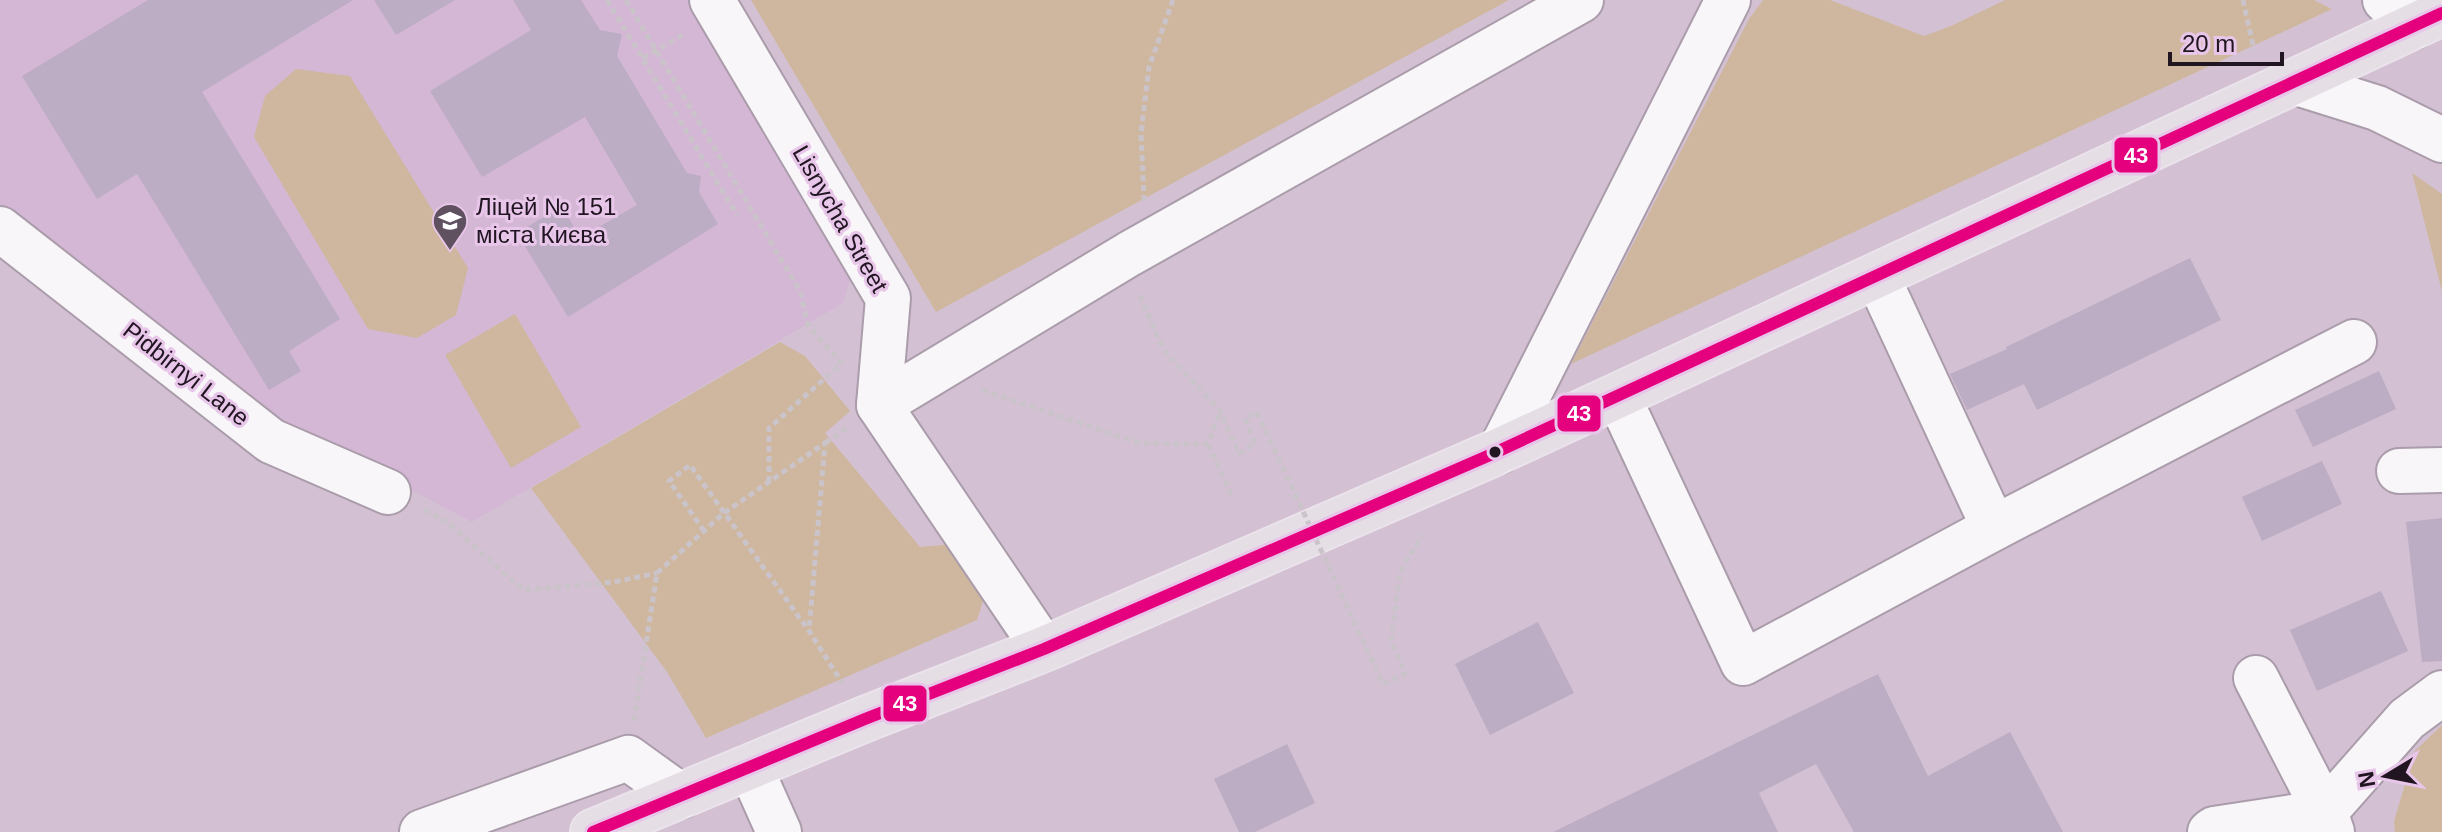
<svg xmlns="http://www.w3.org/2000/svg" width="2442" height="832" font-family="Arial,sans-serif">
	<style>
		.built { fill: #d4b7d5 }
		.green { fill: #ceb79e }
		.building { fill: #bcacc4 }
		.lines { fill: none; stroke-linecap: round; stroke-linejoin: round }
		.minor-casing { stroke: #aa9caa; stroke-width: 48 }
		.major-casing { stroke: #ebe3eb; stroke-width: 48 }
		.path { stroke: #cac4ca; stroke-width: 5; stroke-dasharray: 6 4; stroke-linecap: butt }
		.minor { stroke: #f8f6f8; stroke-width: 44 }
		.major { stroke: #e5dfe5; stroke-width: 44 }
		.path-bridge { stroke: #cac4ca; stroke-width: 5; stroke-dasharray: 6 4; stroke-linecap: butt }
		.bus-1-casing { stroke: #e8c6e9; stroke-width: 18 }
		.bus-1 { stroke: #e5007d; stroke-width: 12 }
		.bus-dot { fill: #211522; stroke: #e8c6e9; stroke-width: 3 }
		.labels { text-anchor: middle; stroke-width: 6; stroke-linejoin: round; paint-order: stroke }
		.poi-label { font-size: 24px; fill: #211522; stroke: #e8c6e9; text-anchor: start }
		.street-label { font-size: 24px; fill: #211522; stroke: #e8c6e9 }
		.line-badge { stroke: #e8c6e9; stroke-width: 3 }
		.badge-label { font-size: 22px; text-anchor: middle; font-weight: bold; fill: #fff }
	</style>
	<rect width="100%" height="100%" fill="#d3c1d3"/>
	<!-- built -->
	<polygon class="built" points="0,0 689,0 853,270 843,303 472,522 273,417 166,331 33,234 0,207"/>
	<!-- green -->
	<g class="green">
		<polygon points="751,0 1509,0 936,312"/>
		<polygon points="1763,0 1830,0 1924,36 1951,26 2005,0 2314,0 2332,9 1571,364 1749,19"/>
		<polygon points="296,69 350,76 468,268 456,315 417,338 368,329 254,137 265,96"/>
		<polygon points="2412,173 2442,194 2442,291"/>
		<polygon points="515,314 581,427 511,468 445,355"/>
		<polygon points="780,342 805,356 850,411 825,433 920,547 953,544 985,595 977,620 706,738 667,672 531,488"/>
		<polygon points="2442,725 2442,832 2395,832 2394,821 2415,751"/>
	</g>
	<!-- building -->
	<g class="building">
		<polygon points="148,0 353,0 202,92 340,319 289,351 301,371 269,390 137,174 97,199 22,76"/>
		<polygon points="374,0 455,0 396,35"/>
		<polygon points="513,0 581,0 600,30 622,34 617,56 687,173 701,176 699,192 718,224 568,317 517,233 562,206 580,238 637,205 585,117 482,177 430,91 531,30"/>
		<polygon points="2190,258 2221,320 2037,410 2024,384 1967,410 1950,374 2007,349 2006,347"/>
		<polygon points="2379,371 2396,409 2313,447 2295,410"/>
		<polygon points="2322,461 2342,504 2262,541 2242,497"/>
		<polygon points="2442,518 2442,661 2422,662 2406,522"/>
		<polygon points="2381,591 2408,651 2317,691 2290,630"/>
		<polygon points="1538,622 1574,693 1490,735 1455,664"/>
		<polygon points="1878,674 1928,776 2010,732 2063,832 1854,832 1816,764 1759,793 1778,832 1553,832"/>
		<polygon points="1287,744 1315,803 1255,832 1239,832 1214,779"/>
	</g>
	<g class="lines">
		<defs>
			<g id="minor">
				<polyline points="712,0 888,298 879,405 1044,649"/>
				<polyline points="2385,0 2413,27"/>
				<polyline points="2294,82 2377,108 2442,140"/>
				<polyline points="0,229 271,441 388,492"/>
				<polyline points="1877,276 1994,528"/>
				<polyline points="1618,396 1743,663 1994,528 2354,342"/>
				<polyline points="879,405 1129,254 1581,0"/>
				<polyline points="1500,451 1728,0"/>
				<polyline points="2399,471 2442,470"/>
				<polyline points="2256,678 2325,812 2332,832"/>
				<polyline points="750,767 779,832"/>
				<polyline points="422,832 628,758 681,796"/>
				<polyline points="2210,832 2214,829 2325,812 2407,719 2442,693"/>
			</g>
			<polyline id="major" points="593,832 865,719 1044,649 1490,455 2442,13"/>
		</defs>
		<!-- minor casing -->
		<use href="#minor" class="minor-casing"/>
		<!-- major casing -->
		<use href="#major" class="major-casing"/>
		<!-- path -->
		<g class="path">
			<polyline points="607,0 737,215"/>
			<polyline points="626,0 800,291 808,325 842,364"/>
			<polyline points="2243,0 2254,50"/>
			<polyline points="643,58 686,33"/>
			<polyline points="1144,201 1141,133 1149,67 1173,0"/>
			<polyline points="1140,295 1163,350 1220,410 1239,454 1255,443 1245,418 1257,412"/>
			<polyline points="982,390 1139,443 1208,444 1220,411"/>
			<polyline points="825,443 847,428"/>
			<polyline points="1208,444 1232,496"/>
			<polyline points="769,482 769,428 841,364"/>
			<polyline points="424,510 447,522 523,590 614,582 657,573"/>
			<polyline points="704,531 669,481 690,465 809,631 843,684"/>
			<polyline points="1383,684 1405,674 1391,640 1400,573 1422,535"/>
			<polyline points="634,721 657,573 724,513 825,443 809,631"/>
		</g>
		<!-- minor -->
		<use href="#minor" class="minor"/>
		<!-- major -->
		<use href="#major" class="major"/>
		<!-- path-bridge -->
		<polyline class="path-bridge" points="1257,412 1383,684"/>
		<defs>
			<polyline id="bus-1" points="593,832 865,719 1044,649 1490,455 2442,13"/>
		</defs>
		<!-- bus-1 casing -->
		<use href="#bus-1" class="bus-1-casing"/>
		<!-- bus-1 -->
		<use href="#bus-1" class="bus-1"/>
	</g>
	<!-- icons -->
	<defs>
		<symbol id="school-pin" viewBox="-11 -11 22 30"><path d="M0 17L-7.5 6A9.5 9.5 0 1 1 7.5 6Z" fill="#5f5160" stroke="#e8c6e9"/><path d="M0-5L7-2L0 1L-7-2ZM-4 1L0 2.5L4 1V4Q0 6-4 4Z" fill="#fff"/></symbol>
	</defs>
	<g fill-rule="evenodd">
		<use href="#school-pin" x="430" y="201" width="40" height="54"/>
	</g>
	<!-- markers -->
	<circle class="bus-dot" cx="1495" cy="452" r="7"/>
	<g class="labels">
		<!-- poi labels -->
		<g class="poi-label">
			<text x="476" y="215">Ліцей № 151<tspan x="476" dy="28">міста Києва</tspan></text>
		</g>
		<!-- street labels -->
		<g class="street-label">
			<text transform="translate(840 219) rotate(60)" y="8">Lisnycha Street</text>
			<text transform="translate(186 374) rotate(38)" y="8">Pidbirnyi Lane</text>
		</g>
	</g>
	<g class="line-badge">
		<rect x="2113" y="136" width="46" height="38" rx="8" fill="#e5007d"/>
		<rect x="1556" y="394" width="46" height="39" rx="8" fill="#e5007d"/>
		<rect x="882" y="684" width="46" height="39" rx="8" fill="#e5007d"/>
	</g>
	<g class="badge-label">
		<text x="2136" y="163">43</text>
		<text x="1579" y="421">43</text>
		<text x="905" y="711">43</text>
	</g>
	<!-- north arrow -->
	<g transform="translate(2386 776) rotate(260)" stroke="#e8c6e9" stroke-width="6" paint-order="stroke">
	<path d="M0-6L14 30L0 20L-14 30Z" fill="#211522"/>
	<text y="-12" font-size="22" font-weight="bold" text-anchor="middle" fill="#211522">N</text>
	</g>
	<!-- scale -->
	<path d="M2170 52v12h112v-12" fill="none" stroke="#211522" stroke-width="4"/>
	<text x="2182" y="52" font-size="24" fill="#211522" stroke="#e8c6e9" stroke-width="6" paint-order="stroke">20 m</text>
</svg>
